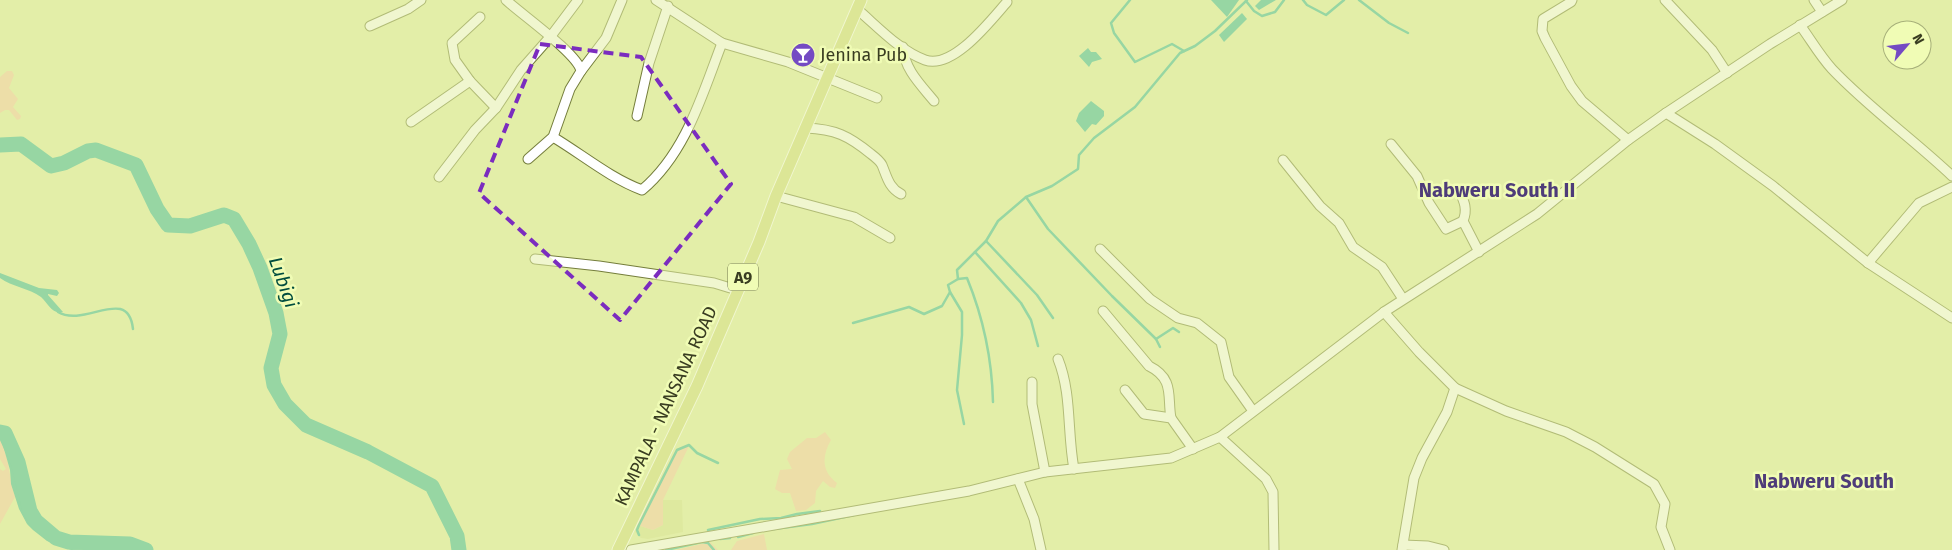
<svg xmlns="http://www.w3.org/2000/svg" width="1952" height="550" font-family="'Fira Sans',sans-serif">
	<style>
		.built { fill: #d7e295 }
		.green { fill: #f8c9a9 }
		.water { fill: #3ab89d }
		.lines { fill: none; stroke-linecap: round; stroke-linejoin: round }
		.stream { stroke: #3ab89d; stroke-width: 2.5 }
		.river { stroke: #3ab89d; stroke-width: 15 }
		.minor-casing { stroke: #757e3c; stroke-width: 11 }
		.major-casing { stroke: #fff; stroke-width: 13 }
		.minor { stroke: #fff; stroke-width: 9 }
		.major { stroke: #d3dc80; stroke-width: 11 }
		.marked { fill: none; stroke: #7b2cbf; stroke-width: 4; stroke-dasharray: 10 6; stroke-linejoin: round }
		.labels { text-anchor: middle; stroke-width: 5; stroke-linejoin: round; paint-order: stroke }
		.shield { fill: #f0fcb5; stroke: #70764d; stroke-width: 1 }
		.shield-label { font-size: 16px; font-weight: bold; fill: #393d21 }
		.poi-label { font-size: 18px; fill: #393d21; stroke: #f0fcb5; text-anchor: start }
		.street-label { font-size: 18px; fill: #393d21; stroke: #f0fcb5 }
		.water-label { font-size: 19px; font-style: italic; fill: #014d3f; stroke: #f0fcb5 }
		.quarter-label { font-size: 20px; font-weight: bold; fill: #4e3c79; stroke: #f0fcb5 }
	</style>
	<rect width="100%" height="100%" fill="#e3eea8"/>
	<!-- built -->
	<polygon class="built" points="663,500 682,500 683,532 648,539 641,538 635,532 637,525 653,530 663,525"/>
	<!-- green -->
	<g class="green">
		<polygon points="7,71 12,71 14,75 9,88 18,99 13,107 21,116 20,119 17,120 9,110 5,110 0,113 0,77"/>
		<path d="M825,432L831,440C822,456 821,471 837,483L835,488L830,487L823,481L816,491L815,503L806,510L796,511L790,493H782L775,489L780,470L792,469L787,459L790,452L807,438H816Z"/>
		<path d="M0,438C9,457 9,477 15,497L0,524V469L3,471L6,469L0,459Z"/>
		<polygon points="690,444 663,500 663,525 653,530 637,525 676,449"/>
		<polygon points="764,534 767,550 731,550 737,541"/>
		<polygon points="710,542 718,550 676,550"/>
	</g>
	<!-- water -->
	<g class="water">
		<polygon points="1211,0 1239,0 1227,17"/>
		<polygon points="1261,0 1276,0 1259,10 1255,6"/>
		<polygon points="1242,13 1247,19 1224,42 1219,35"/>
		<polygon points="1088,48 1091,52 1096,52 1102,59 1092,62 1089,67 1079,56"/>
		<polygon points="1091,101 1104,111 1104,116 1096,125 1092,124 1085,132 1076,121 1079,113"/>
		<path d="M0,273L39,288L57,290L59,293L57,296L48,294V295L63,312C52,315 48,303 41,297C29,288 12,287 0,278Z"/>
		<polygon points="0,435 4,439 21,480 26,512 36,525 42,530 52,538 63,541 70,542 80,540 105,543 140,550 113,548 71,550 47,541 33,530 27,524 19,509 11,484 10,470"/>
	</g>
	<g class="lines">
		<!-- stream -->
		<g class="stream">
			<polyline points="1130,0 1111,23 1114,33 1135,62 1172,44 1184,51"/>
			<polyline points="1303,0 1307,5 1326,15 1344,0"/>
			<polyline points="1359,0 1389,23 1408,33"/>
			<polyline points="1246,1 1254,11 1262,16 1275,12 1284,0"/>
			<polyline points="1026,197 1048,229 1112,296 1156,339 1160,347"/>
			<polyline points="986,241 1037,295 1053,318"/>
			<polyline points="975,252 1021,303 1031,320 1038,346"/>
			<path d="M958,279L967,278C983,317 992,359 993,402"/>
			<polyline points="950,292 962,312 962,335 957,390 964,424"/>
			<path d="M58,312C85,328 128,285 133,329"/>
			<polyline points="853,323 909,307 924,314 942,306 950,292 948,285 958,279 957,270 986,241 998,221 1026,197 1052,186 1078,169 1079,155 1094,138 1135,107 1180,53 1195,46 1215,31 1247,0"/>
			<polyline points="1156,339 1173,328 1179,332"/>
			<polyline points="774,529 812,524 854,515"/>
			<polyline points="708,530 760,519 781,518 797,514 820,511"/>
			<polyline points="639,535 637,530 639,525 677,450 689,445 697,453 718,463"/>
			<polyline points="738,537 753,533"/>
			<polyline points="720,539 730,538"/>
			<polyline points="666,550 702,542 708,543 714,550"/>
		</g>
		<!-- river -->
		<g class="river">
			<polyline points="0,145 21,144 51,166 64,163 88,151 96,150 136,165 157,209 168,225 190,226 224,215 234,219 249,244 260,268 276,313 280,334 271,368 274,385 285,404 306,425 368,452 432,486 457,536 459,550"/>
			<polyline points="0,432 5,433 18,462 30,511 36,521 56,538 69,542 130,544 146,550"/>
		</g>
		<defs>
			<g id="minor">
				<path d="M506,0C521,14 578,54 581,71L570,89L553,137L528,159"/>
				<polyline points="656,0 722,43 788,62 877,98"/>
				<polyline points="1572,0 1571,2 1543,19 1542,31 1545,38 1571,86 1582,101 1628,140"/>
				<polyline points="1665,0 1712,50 1727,73"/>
				<polyline points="1814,0 1822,12"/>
				<path d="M857,9C878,27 900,51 925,60C953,70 991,20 1007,2"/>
				<polyline points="480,17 452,43 455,60 470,81 496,108"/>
				<path d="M1800,25C1811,40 1820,56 1832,69C1869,108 1913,139 1952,176"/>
				<polyline points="370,26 408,9 421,0"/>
				<path d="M903,47C904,69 921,85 934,101"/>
				<polyline points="581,71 606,38 622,0"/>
				<polyline points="1666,113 1715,144 1773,186 1868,263 1952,318"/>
				<polyline points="637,116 649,63 668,6"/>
				<polyline points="411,122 470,81"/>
				<path d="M806,128C835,129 849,136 871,154C875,157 880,161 882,165C887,177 889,188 901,194"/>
				<path d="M553,137C583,155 610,178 642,190C686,153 702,95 722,43"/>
				<polyline points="1391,144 1417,176 1429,203 1446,229 1463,221 1479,252"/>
				<polyline points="1283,160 1320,206 1339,223 1353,247 1382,267 1403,299"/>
				<polyline points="439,177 475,130 496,108 521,70 551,36 578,0"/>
				<path d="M1459,190C1464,201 1468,209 1463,221"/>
				<polyline points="776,196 854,217 890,238"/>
				<polyline points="1100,249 1150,299 1178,318 1197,323 1221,342 1229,377 1253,411"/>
				<polyline points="535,259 599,266 714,283 737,290"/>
				<polyline points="1868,263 1919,203 1952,187"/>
				<path d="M1103,311L1149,366C1175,379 1167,397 1171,418"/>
				<polyline points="1384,312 1419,352 1455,388 1506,411 1566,432 1595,447 1654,484 1665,504 1661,527 1670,550"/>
				<path d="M1058,359C1072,394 1067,432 1074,469"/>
				<polyline points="1032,382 1032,404 1045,472"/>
				<polyline points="1125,390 1144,414 1171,418 1193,449"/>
				<polyline points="1220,437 1266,479 1273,492 1274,550"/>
				<polyline points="1018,479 1034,519 1041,550"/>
				<polyline points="1403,545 1428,546 1444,550"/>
				<polyline points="631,550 969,491 1045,472 1171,458 1220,437 1384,312 1537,214 1628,140 1666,113 1770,44 1842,0"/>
				<polyline points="1402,550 1414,478 1422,458 1447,412 1455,388"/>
			</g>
			<polyline id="major" points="618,550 697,386 759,242 776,196 861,0"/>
		</defs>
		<!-- minor casing -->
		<use href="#minor" class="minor-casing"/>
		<!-- major casing -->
		<use href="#major" class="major-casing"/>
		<!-- minor -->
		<use href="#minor" class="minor"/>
		<!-- major -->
		<use href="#major" class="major"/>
	</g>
	<!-- marked area -->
	<path d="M0 0H1952V550H0ZM540,44L641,57L731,184L620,320L479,193Z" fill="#e3eea8" fill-opacity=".55" fill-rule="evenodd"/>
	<path class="marked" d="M540,44L641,57L731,184L620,320L479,193Z"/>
	<!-- icons -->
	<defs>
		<symbol id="bar-disc" viewBox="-11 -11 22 22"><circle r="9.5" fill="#744ac3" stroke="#f0fcb5"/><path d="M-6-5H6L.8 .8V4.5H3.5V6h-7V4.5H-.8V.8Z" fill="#fff"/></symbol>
	</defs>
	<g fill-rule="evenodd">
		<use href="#bar-disc" x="789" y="41" width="28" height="28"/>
	</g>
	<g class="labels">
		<!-- shield labels -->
		<rect class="shield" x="728" y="263.5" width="30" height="27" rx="4"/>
		<g class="shield-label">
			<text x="743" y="283">A9</text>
		</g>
		<!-- poi labels -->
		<g class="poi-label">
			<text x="820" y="61">Jenina Pub</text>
		</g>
		<!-- street labels -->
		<g class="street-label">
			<text transform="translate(666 406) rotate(-65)" y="6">KAMPALA - NANSANA ROAD</text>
		</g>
		<!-- water labels -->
		<g class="water-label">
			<text transform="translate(284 282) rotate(70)" y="7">Lubigi</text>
		</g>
		<!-- quarter labels -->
		<g class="quarter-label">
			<text x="1497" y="197">Nabweru South II</text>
			<text x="1824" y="488">Nabweru South</text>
		</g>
	</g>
	<!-- north arrow -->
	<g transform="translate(1907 45) rotate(62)"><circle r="24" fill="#f0fcb5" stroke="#a7b07a"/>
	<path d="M0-4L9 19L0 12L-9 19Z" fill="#744ac3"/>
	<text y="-8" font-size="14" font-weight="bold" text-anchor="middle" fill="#393d21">N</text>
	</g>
</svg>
